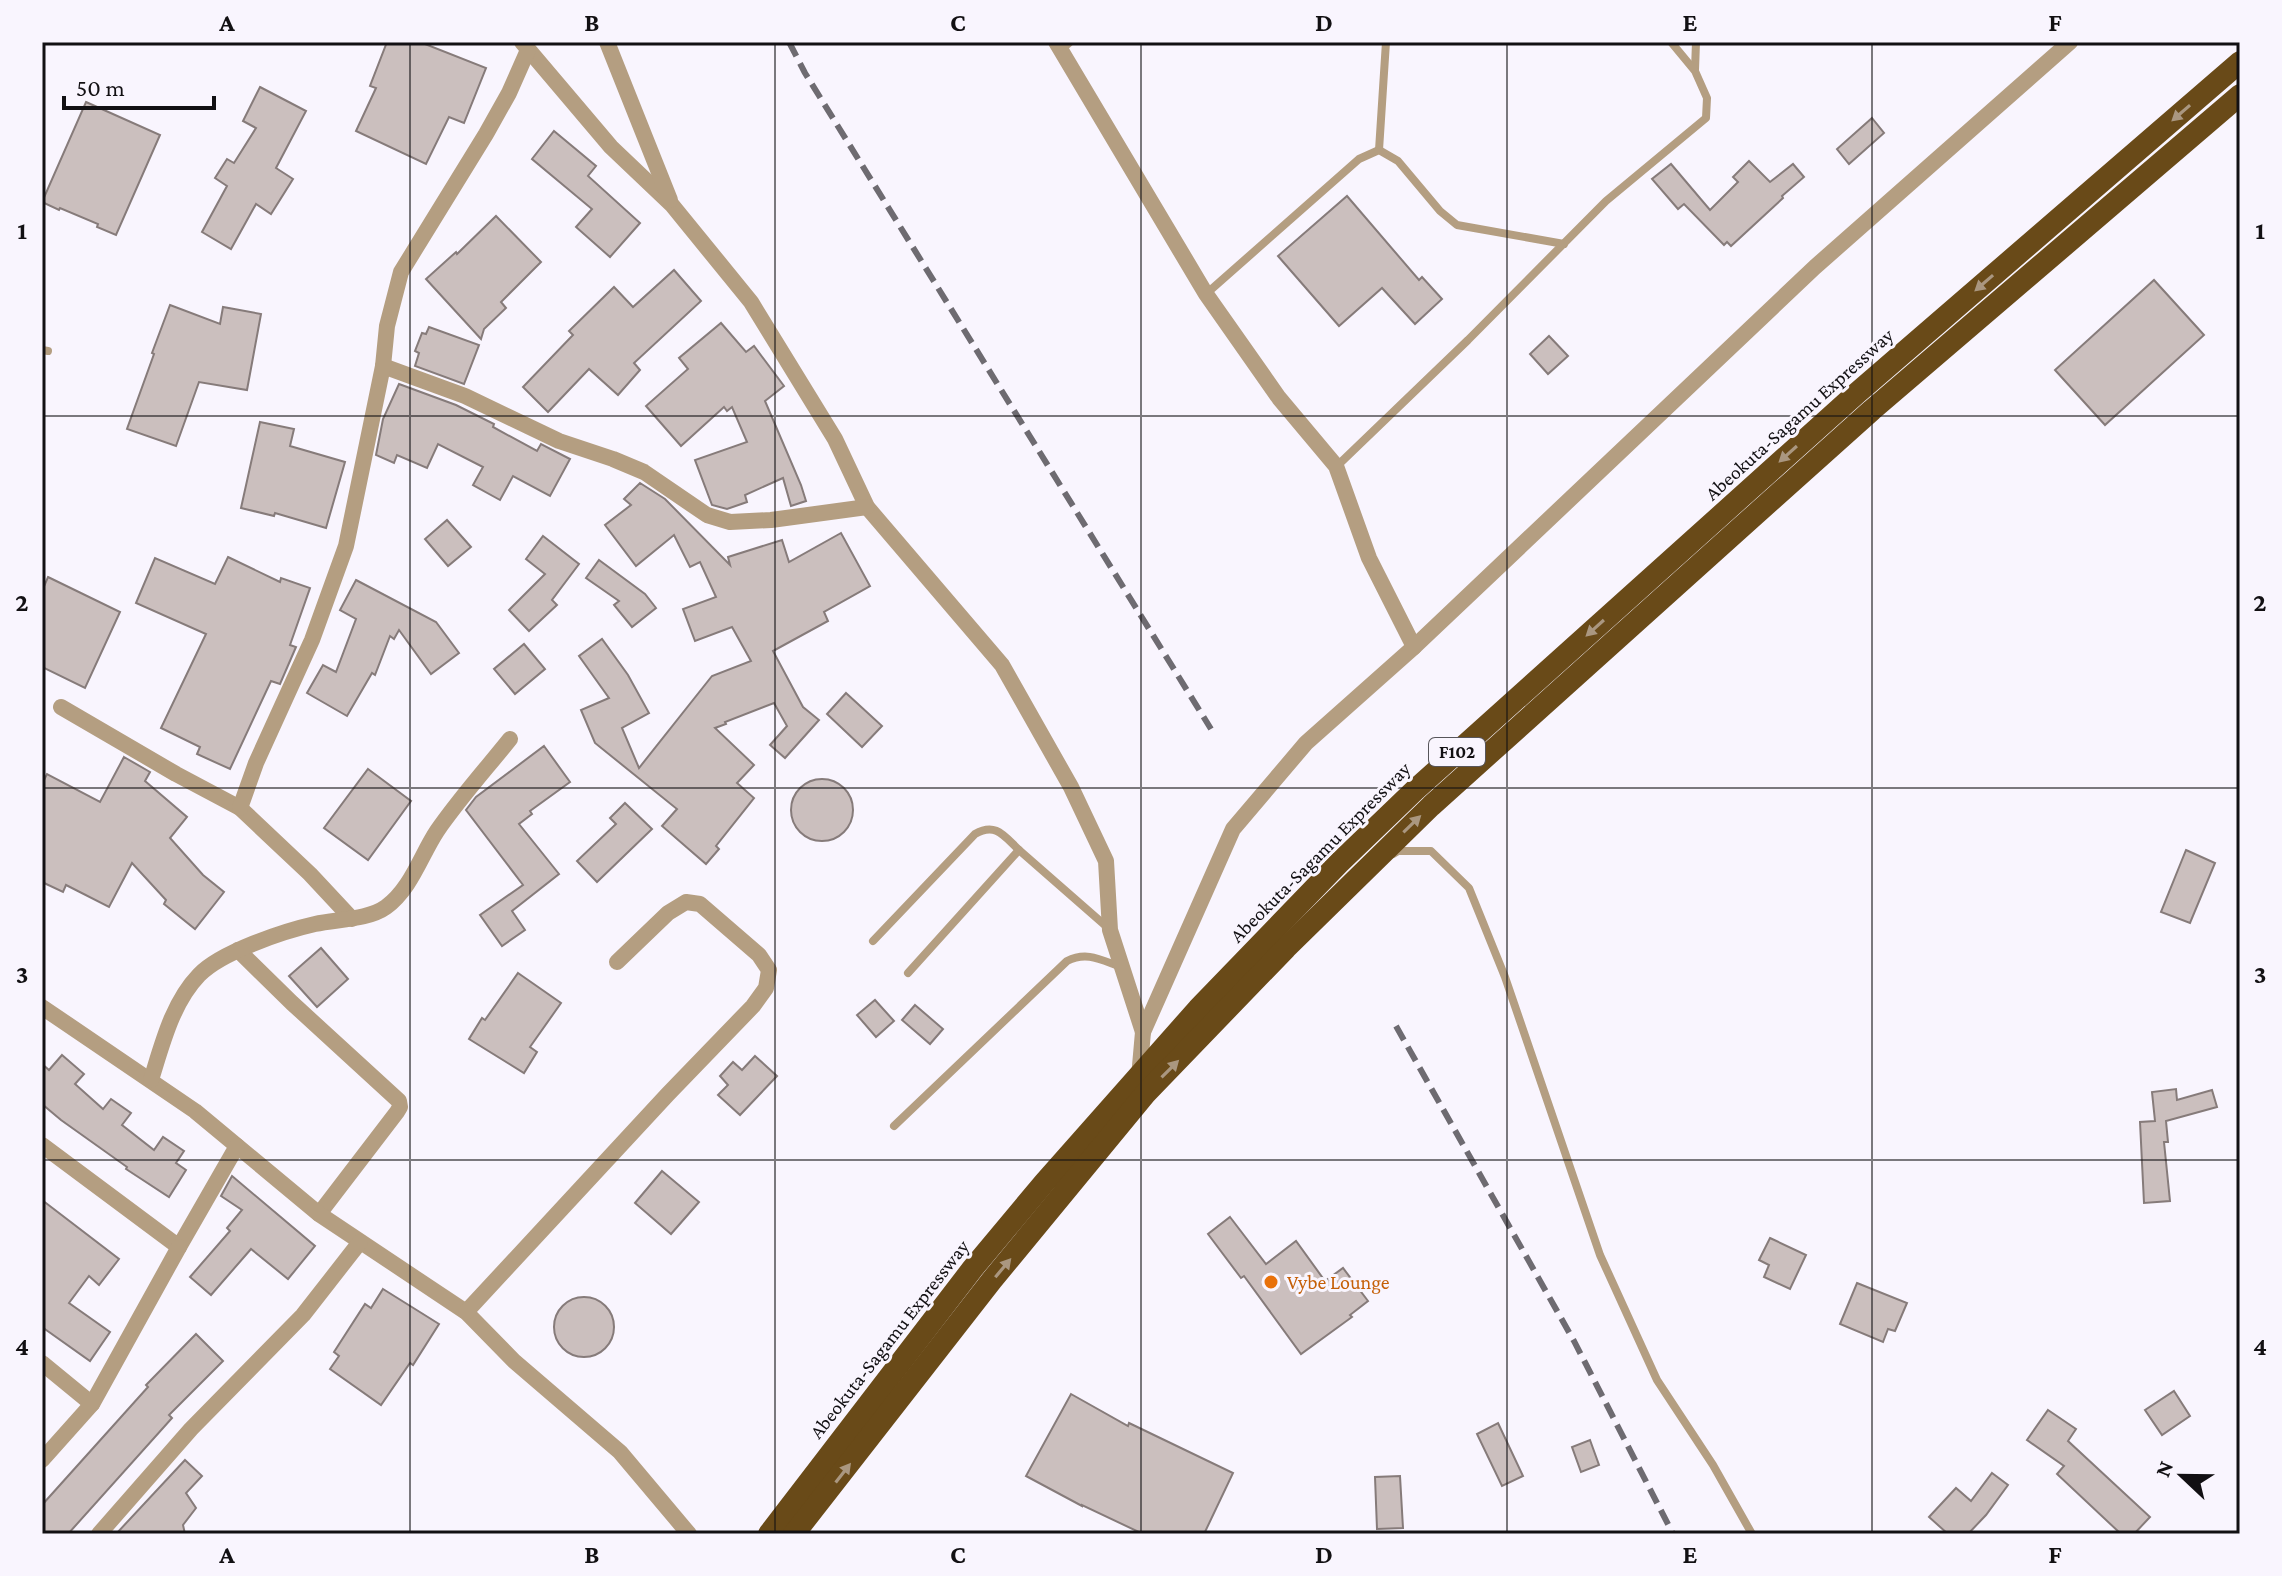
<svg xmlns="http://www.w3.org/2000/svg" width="2282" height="1576" font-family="'Crimson Pro',serif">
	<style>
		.building { fill: #cbbfbe; stroke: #867b7a; stroke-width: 2 }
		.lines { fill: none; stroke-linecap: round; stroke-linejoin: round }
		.service { stroke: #b49e81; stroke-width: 8 }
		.minor { stroke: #b49e81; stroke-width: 16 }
		.trunk { stroke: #694a18; stroke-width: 22 }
		.rail { stroke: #6e6b71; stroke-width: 6; stroke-dasharray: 16 8; stroke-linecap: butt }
		.oneway { fill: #aa9780 }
		.grid { fill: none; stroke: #121013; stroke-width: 2; stroke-opacity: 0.55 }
		.food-dot { fill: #e8710a; stroke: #f9f5fe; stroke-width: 3 }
		.labels { text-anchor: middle; stroke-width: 6; stroke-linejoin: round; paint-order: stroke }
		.shield { fill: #f9f5fe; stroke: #57555a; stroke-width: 2 }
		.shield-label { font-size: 18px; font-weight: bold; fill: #121013 }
		.street-label { font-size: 20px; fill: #121013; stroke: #f9f5fe }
		.food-label { font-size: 20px; fill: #c56008; stroke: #f9f5fe; text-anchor: start }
		.neatline { fill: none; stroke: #121013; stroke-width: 3 }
		.grid-label { font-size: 26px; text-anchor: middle; font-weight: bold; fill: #121013 }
	</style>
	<rect width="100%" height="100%" fill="#f9f5fe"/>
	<!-- building -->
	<g class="building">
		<polygon points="387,42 420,42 486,68 464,123 449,117 426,164 356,131 376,88 370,86"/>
		<polygon points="260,87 306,111 276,168 293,179 271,214 256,204 231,249 202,232 227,186 215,178 227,159 234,163 256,128 243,121"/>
		<polygon points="86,102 160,135 116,235 97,227 98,224 60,208 59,210 42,202"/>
		<polygon points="1872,118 1884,133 1849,164 1837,149"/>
		<polygon points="554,131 596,166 588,176 640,223 610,257 576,227 592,209 532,159"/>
		<polygon points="1749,161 1770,182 1793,164 1804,177 1782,196 1783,198 1731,246 1727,242 1724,245 1684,204 1678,209 1652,179 1671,164 1710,210 1738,182 1733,177"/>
		<polygon points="1347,196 1419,280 1422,277 1442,299 1415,324 1382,288 1339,326 1278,256"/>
		<polygon points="496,216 541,262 501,302 506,308 484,329 481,339 426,279 456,252 457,254"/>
		<polygon points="674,270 701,301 634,363 640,370 618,395 589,369 548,412 523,387 573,335 569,331 614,287 633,307"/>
		<polygon points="2154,280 2204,335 2105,425 2055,370"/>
		<polygon points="170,305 220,324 223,307 261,314 247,390 199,382 176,446 127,429 154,354 152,353"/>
		<polygon points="721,323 746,352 754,346 784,386 765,401 801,485 806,501 791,506 783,478 745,495 747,502 727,509 712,505 695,460 747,442 732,407 727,411 724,407 681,446 646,406 688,369 679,358"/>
		<polygon points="429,327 479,345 464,384 415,366 419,353 415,351 422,333 426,334"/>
		<polygon points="1549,336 1568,356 1548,374 1530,354"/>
		<polygon points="399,384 456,405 494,424 493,427 537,451 541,444 570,459 550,496 513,476 500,500 473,485 483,467 438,444 427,468 397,455 394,463 376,455 383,419"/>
		<polygon points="260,422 294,429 290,446 345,462 326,528 275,513 274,516 241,508"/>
		<polygon points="640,483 665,499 730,565 728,557 782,540 789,562 841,533 870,586 824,612 828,621 773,651 803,707 819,720 785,758 770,745 787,726 774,703 725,722 726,724 715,728 754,765 737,783 754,798 716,846 719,849 706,864 662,826 677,809 595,743 581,710 609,698 579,656 602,639 628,675 649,713 622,728 639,768 712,676 751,661 732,627 695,641 683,609 716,597 700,562 690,567 674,535 636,566 605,525 631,505 624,499"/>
		<polygon points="447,520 471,547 448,566 425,539"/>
		<polygon points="543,536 579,564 552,600 557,605 529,631 509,610 545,574 526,559"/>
		<polygon points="228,557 280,582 281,578 310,588 290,645 296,647 283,677 280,684 271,681 230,769 197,754 200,747 161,728 206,634 136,603 155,558 215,584"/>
		<polygon points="599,560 645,594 656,608 632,627 614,605 619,601 586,578"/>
		<polygon points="48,577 120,612 85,688 42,667 42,591"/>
		<polygon points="356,580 436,622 459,653 431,674 399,630 394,639 390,636 375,675 372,673 347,716 307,693 323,665 336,672 356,619 340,610"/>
		<polygon points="524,644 545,669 515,694 494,669"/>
		<polygon points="846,693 882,726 862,747 827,714"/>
		<polygon points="544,746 570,782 530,811 532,814 519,824 559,874 512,911 525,930 502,946 480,915 523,885 466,810 476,797"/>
		<polygon points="124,757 150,772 145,781 187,817 170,838 203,875 224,892 195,929 164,904 166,900 132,863 109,907 66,885 63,892 42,882 42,784 47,774 100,802"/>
		<polygon points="368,769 411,801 368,860 324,828"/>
		<circle cx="822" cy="810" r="31"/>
		<polygon points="625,803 652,829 597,882 577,861 616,824 610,818"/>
		<polygon points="2186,850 2215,863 2190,923 2161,912"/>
		<polygon points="321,948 348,979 317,1007 289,976"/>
		<polygon points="518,973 561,1003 530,1047 537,1052 524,1073 469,1039 482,1018 485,1020"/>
		<polygon points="875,1000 894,1021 876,1037 857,1015"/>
		<polygon points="915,1005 943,1029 930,1044 902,1020"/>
		<polygon points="62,1055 84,1074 75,1084 103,1109 111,1099 131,1113 122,1125 154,1150 163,1137 184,1151 176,1163 186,1170 169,1197 126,1169 127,1167 61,1120 42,1104 42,1064 49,1070"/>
		<polygon points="755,1056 777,1076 740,1115 718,1095 728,1085 720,1076 733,1062 742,1070"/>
		<polygon points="2176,1089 2177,1100 2212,1090 2217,1107 2166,1121 2168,1142 2164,1142 2170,1201 2144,1203 2140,1122 2155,1121 2152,1092"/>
		<polygon points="662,1171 699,1202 671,1234 635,1203"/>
		<polygon points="232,1176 315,1246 288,1279 251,1249 211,1295 190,1277 230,1231 227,1228 242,1210 221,1196"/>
		<polygon points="42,1200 119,1259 99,1285 89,1276 69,1303 110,1332 90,1361 42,1327"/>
		<polygon points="1230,1217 1266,1264 1296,1241 1325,1281 1343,1268 1368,1301 1350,1315 1352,1317 1301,1354 1244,1276 1241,1278 1208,1234"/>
		<polygon points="1770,1238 1806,1255 1790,1289 1764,1277 1769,1265 1759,1260"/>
		<polygon points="1857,1283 1907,1303 1895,1331 1888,1329 1883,1342 1840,1324"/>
		<polygon points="383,1289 439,1324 413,1365 410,1363 381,1405 330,1369 339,1356 334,1352 365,1304 371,1308"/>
		<circle cx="584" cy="1327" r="30"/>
		<polygon points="196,1334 223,1361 169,1415 172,1418 68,1534 42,1534 42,1505 148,1387 146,1385"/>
		<polygon points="2174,1391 2190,1416 2162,1435 2145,1410"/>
		<polygon points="1071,1394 1128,1426 1129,1423 1233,1473 1204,1534 1143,1534 1082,1505 1082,1506 1026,1476"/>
		<polygon points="2048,1410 2076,1429 2068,1441 2150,1517 2134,1534 2121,1534 2057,1474 2064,1466 2027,1440"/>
		<polygon points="1498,1423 1523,1476 1502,1486 1477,1434"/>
		<polygon points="1590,1440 1599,1465 1581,1472 1572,1447"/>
		<polygon points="185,1460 202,1476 186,1493 196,1508 183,1525 185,1534 116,1534"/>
		<polygon points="1992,1473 2008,1485 1986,1515 1968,1534 1948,1534 1929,1517 1956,1488 1971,1501"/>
		<polygon points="1400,1476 1403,1528 1377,1529 1375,1477"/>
	</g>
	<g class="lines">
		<!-- service -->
		<g class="service">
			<polyline points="1061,50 1070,42"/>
			<polyline points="1695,70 1696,42"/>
			<polyline points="1379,150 1386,42"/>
			<polyline points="1206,294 1359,159 1379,150 1398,161 1440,211 1457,225 1564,244"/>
			<polyline points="42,350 48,351"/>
			<polyline points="1337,466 1468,340 1606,201 1706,118 1707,98 1695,71 1671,42"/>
			<polyline points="1393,854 1398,851 1431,851 1469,888 1505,977 1600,1255 1657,1380 1713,1465 1752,1534"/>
			<path d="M873,941L975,834C996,822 1004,836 1019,850"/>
			<polyline points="908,973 1019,850 1107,927"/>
			<path d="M894,1126L1067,961C1087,951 1101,960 1121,967"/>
		</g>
		<!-- minor -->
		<g class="minor">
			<polyline points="522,42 611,147 672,205 751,302 835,439 867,507 1002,665 1071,787 1106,861 1110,930 1143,1032"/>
			<polyline points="607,42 670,200"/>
			<polyline points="1056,42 1206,294 1279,398 1336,466 1369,558 1414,647"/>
			<polyline points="383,366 465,396 559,441 613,459 644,472 707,515 730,522 771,520 867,507"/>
			<polyline points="61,707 176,774 240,808 310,874 352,919"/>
			<polyline points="240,808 256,763 312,640 346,546 383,366 387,326 401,272 486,134 509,93 528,50"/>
			<polyline points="238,950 292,1003 399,1101 400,1107 397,1112 319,1214"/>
			<polyline points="42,1007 195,1111 319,1214 466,1312 514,1361 620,1452 689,1534"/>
			<polyline points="1139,1077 1143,1032 1233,829 1306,743 1414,647 1815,267 2070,42"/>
			<path d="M151,1080C162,1045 172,1003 199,975C221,952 284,931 315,924C337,919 368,920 386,907C411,889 421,855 437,831C459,799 486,769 510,739"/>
			<polyline points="42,1145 179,1247 237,1146"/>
			<polyline points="466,1312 668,1094 753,1006 766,988 769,970 759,955 700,904 686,902 668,913 617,962"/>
			<polyline points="42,1363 92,1404"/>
			<polyline points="42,1460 92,1404 179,1247"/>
			<polyline points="99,1534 191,1429 303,1315 360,1242"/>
		</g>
		<!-- trunk -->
		<g class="trunk">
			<polyline points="769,1534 973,1268 1044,1183 1198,1009 1339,863 1415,790 1857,393 2240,62"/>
			<polyline points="794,1534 992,1280 1146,1093 1286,948 1431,806 1738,530 1872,410 2240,95"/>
		</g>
		<!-- rail -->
		<g class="rail">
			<polyline points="789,42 805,73 1211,729"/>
			<polyline points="1396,1026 1574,1341 1673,1534"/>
		</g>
	</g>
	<!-- one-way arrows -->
	<defs><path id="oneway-solid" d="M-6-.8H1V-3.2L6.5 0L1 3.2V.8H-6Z" transform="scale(2)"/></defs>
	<g class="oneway">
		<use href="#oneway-solid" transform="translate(2181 113) rotate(139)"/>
		<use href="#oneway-solid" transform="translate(1984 283) rotate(139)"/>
		<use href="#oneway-solid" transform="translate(1788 454) rotate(138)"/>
		<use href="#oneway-solid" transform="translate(1595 628) rotate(138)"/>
		<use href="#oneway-solid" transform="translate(1412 824) rotate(-44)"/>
		<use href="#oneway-solid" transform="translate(1170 1069) rotate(-45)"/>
		<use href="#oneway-solid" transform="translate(1003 1268) rotate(-50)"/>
		<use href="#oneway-solid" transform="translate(843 1473) rotate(-52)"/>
	</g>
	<!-- grid -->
	<path class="grid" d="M410,42V1534M775,42V1534M1141,42V1534M1507,42V1534M1872,42V1534M42,416H2240M42,788H2240M42,1160H2240"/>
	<!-- markers -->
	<circle class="food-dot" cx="1271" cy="1282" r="8"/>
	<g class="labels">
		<!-- shield labels -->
		<rect class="shield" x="1429" y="738" width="56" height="28" rx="6"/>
		<g class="shield-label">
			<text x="1457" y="758">F102</text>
		</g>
		<!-- street labels -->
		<g class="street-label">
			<text transform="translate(1799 414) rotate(-42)" y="7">Abeokuta-Sagamu Expressway</text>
			<text transform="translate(1320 852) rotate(-45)" y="7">Abeokuta-Sagamu Expressway</text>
			<text transform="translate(889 1339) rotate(-52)" y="7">Abeokuta-Sagamu Expressway</text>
		</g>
		<!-- food labels -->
		<g class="food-label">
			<text x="1287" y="1289">Vybe Lounge</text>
		</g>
	</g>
	<!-- border -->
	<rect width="2282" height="1576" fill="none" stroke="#f9f5fe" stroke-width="88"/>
	<!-- north arrow -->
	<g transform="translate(2182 1476) rotate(292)" stroke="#f9f5fe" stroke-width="6" paint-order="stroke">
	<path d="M0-6L14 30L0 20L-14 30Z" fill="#121013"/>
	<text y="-12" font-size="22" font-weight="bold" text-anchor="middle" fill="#121013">N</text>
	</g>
	<!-- scale -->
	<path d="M64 96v12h150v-12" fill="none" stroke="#121013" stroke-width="4"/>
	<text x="76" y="96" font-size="24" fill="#121013" stroke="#f9f5fe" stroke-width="6" paint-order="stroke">50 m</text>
	<rect x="44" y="44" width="2194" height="1488" class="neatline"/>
	<g class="grid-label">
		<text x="227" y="31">A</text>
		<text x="592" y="31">B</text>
		<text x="958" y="31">C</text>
		<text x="1324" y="31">D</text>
		<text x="1690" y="31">E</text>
		<text x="2055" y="31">F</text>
		<text x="22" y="239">1</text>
		<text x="2260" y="239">1</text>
		<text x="22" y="611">2</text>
		<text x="2260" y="611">2</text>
		<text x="22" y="983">3</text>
		<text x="2260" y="983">3</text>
		<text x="22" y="1355">4</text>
		<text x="2260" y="1355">4</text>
		<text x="227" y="1563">A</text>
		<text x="592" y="1563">B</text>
		<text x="958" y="1563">C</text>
		<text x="1324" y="1563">D</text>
		<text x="1690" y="1563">E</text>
		<text x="2055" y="1563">F</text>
	</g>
</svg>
